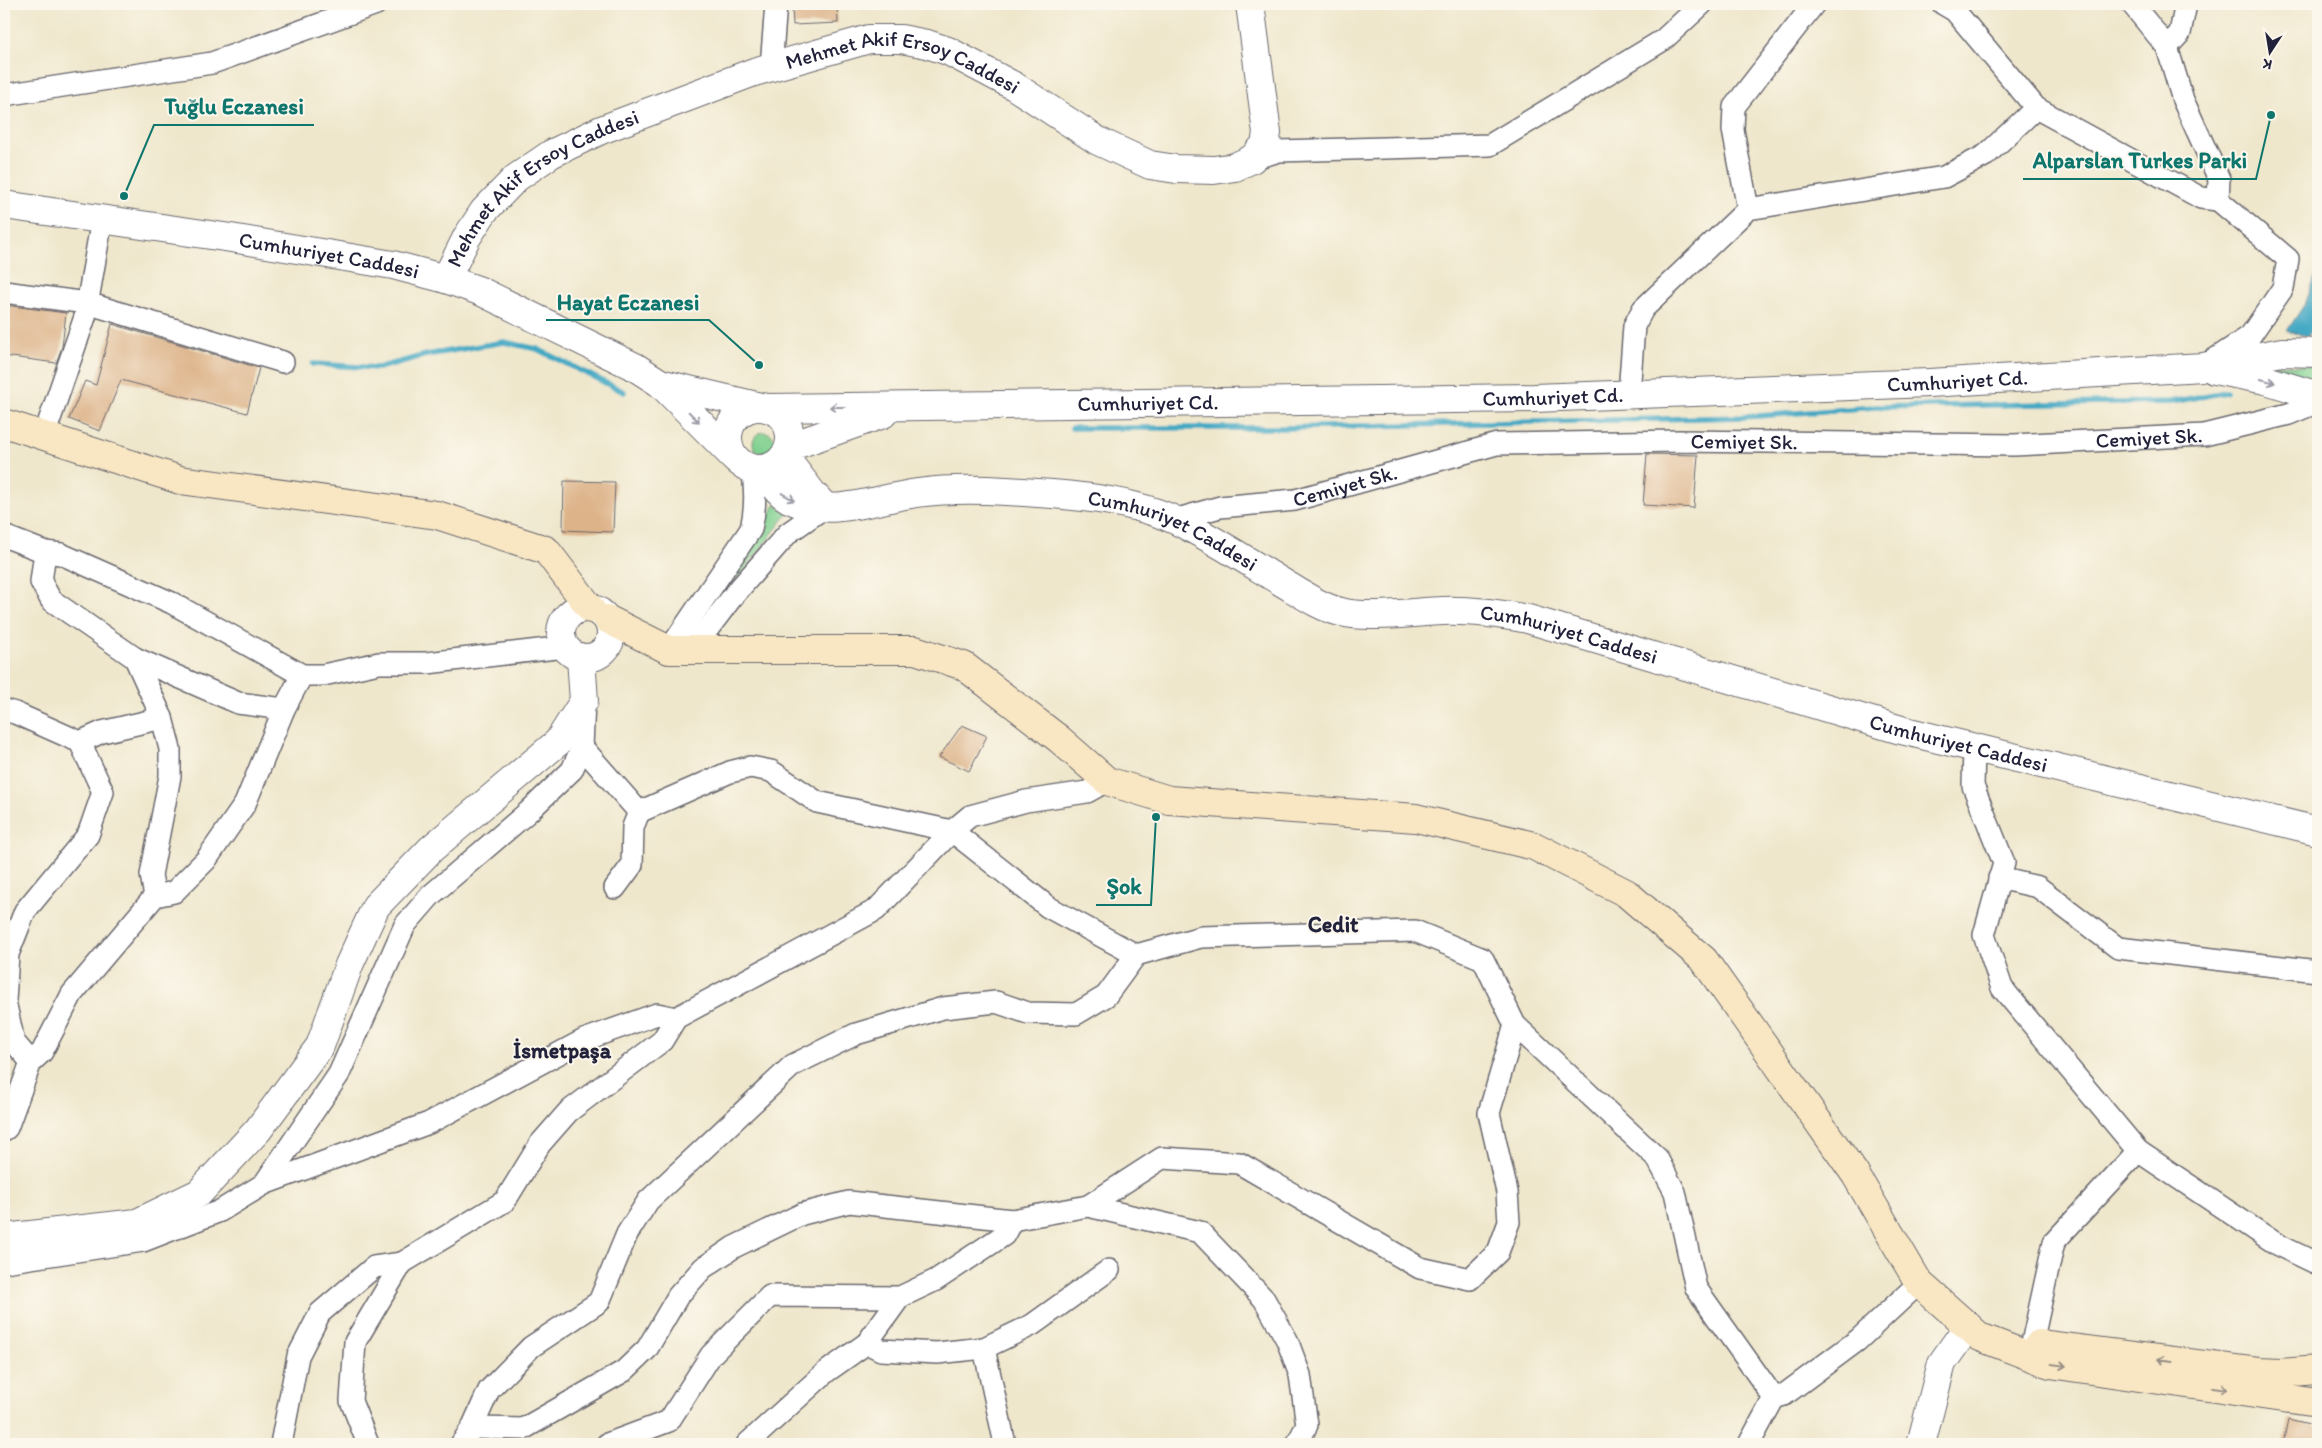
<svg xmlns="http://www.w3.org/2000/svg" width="2322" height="1448" font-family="Itim,sans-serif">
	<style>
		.green { fill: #82d191; stroke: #527a66 }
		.water { fill: #44a9c4; stroke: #336680 }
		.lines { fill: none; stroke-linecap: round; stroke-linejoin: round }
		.stream { stroke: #44a9c4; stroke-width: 5.5 }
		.building { fill: #ddb389 }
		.minor-casing { stroke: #6a676e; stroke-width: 24 }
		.tertiary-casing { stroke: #6a676e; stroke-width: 30 }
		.secondary-casing { stroke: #6a676e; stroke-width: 30 }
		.minor { stroke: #fff; stroke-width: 21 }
		.tertiary { stroke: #fff; stroke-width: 28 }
		.secondary { stroke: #f9e7c3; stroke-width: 28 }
		.oneway { stroke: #9c9ca7 }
		.oneway2 { stroke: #988e86 }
		.labels { text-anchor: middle; stroke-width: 4; stroke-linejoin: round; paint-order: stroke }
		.street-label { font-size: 21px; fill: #22223b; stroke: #fbf7ec }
		.neighbourhood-label { font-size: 22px; font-weight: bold; fill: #22223b; stroke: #fbf7ec }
		.leader { fill: none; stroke: #0f766e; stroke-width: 2 }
		.callout-dot { fill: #0f766e; stroke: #fbf7ec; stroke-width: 2 }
		.callout-label { font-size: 22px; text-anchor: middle; font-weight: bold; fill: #0f766e; stroke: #fbf7ec; stroke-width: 4; stroke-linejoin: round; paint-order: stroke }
	</style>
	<rect width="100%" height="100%" fill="#fbf7ec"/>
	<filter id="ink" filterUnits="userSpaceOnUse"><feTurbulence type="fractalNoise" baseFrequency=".02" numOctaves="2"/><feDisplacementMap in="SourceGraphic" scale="10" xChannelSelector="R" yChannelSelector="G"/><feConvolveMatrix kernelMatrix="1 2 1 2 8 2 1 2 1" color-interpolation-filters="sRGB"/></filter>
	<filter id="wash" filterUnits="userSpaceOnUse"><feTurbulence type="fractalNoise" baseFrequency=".0096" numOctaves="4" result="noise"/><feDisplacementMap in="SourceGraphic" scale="20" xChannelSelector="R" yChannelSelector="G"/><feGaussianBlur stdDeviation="1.12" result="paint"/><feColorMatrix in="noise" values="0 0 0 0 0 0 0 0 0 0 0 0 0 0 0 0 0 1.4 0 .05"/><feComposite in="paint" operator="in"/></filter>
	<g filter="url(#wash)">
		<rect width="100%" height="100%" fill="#efe7cc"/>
		<!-- green -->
		<g class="green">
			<polygon points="2274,364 2314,367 2312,379 2274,366"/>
			<circle cx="764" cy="443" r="11"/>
			<polygon points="775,505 788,513 693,637 688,635 753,546"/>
		</g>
		<!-- water -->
		<polygon class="water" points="2318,269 2318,323 2307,336 2287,331 2306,302"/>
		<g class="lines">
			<!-- stream -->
			<g class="stream">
				<polyline points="313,364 378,368 426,355 504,342 537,349 624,392"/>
				<polyline points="1072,428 1283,428 1744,417 1875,407 2171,402 2226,392"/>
			</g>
		</g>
		<g id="blocks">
			<!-- building -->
			<g class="building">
				<polygon points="792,4 837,4 838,23 793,25"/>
				<polygon points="4,305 66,313 62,347 56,363 4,356"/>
				<polygon points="112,324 259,368 247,413 121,380 100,431 69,419 85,381 96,385"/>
				<polygon points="1647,454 1698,455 1694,508 1643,505"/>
				<polygon points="564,481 615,482 613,532 563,530"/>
				<polygon points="962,725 987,736 969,771 939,757"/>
				<polygon points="2288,1419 2318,1426 2318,1444 2283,1444"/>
			</g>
		</g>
	</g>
	<g filter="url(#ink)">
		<use href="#blocks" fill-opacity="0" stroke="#6a676e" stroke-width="1"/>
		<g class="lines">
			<defs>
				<g id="minor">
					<polyline points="1943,4 1955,11 2036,108 2201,198 2218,200"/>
					<polyline points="2132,4 2167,47 2183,100 2219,179 2218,200 2288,259 2283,288 2250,336 2209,363"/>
					<polyline points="2167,47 2180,33 2186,4"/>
					<polyline points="771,67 776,4"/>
					<polyline points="4,95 212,63 376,4"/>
					<polyline points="1252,159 1279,151 1490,145 1663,40 1702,4"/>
					<polyline points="1748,209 1733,130 1734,107 1814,4"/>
					<polyline points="4,292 87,303 283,362"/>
					<polyline points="1629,394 1634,326 1643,309 1748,209 1944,177 1986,155 2036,108"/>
					<polyline points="44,436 85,317 102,219"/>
					<path id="s1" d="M1174,520L1220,507L1295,500L1497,444L1679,441L2014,445L2204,435L2289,414L2318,402"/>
					<polyline points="4,536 45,552 61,554 172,603 302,675 323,675 379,663 427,663 565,647"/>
					<polyline points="45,552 41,582 51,600 135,658 238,703 284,709"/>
					<path d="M669,650L751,529C756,508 756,490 752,468"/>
					<polyline points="692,650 733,596 788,533 825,507"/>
					<polyline points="135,658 162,718 170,749 170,776 151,875 155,896"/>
					<polyline points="4,710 15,713 80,742 103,792 88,835 25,911 8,954 5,1001 14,1042 31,1062"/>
					<polyline points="80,742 102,732 162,718"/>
					<polyline points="582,747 639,812 730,772 750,767 771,771 817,802 952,831 1048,907 1136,955"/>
					<polyline points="1974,748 1973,786 2004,863 1984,935 2002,988 2138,1151 2278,1245 2318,1264"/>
					<polyline points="1999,878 2038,887 2118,948 2318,971"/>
					<polyline points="615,888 632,865 633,827 639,812"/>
					<polyline points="4,1130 7,1128 31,1062 42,1052 72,994 155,896 174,892 206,860 245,804 284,709 302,675"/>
					<polyline points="264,1184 429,1123 584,1040 657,1014 676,1018"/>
					<polyline points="1088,1206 1162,1158 1239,1163 1420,1268 1470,1279 1498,1252 1509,1222 1507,1192 1489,1113 1515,1025"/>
					<polyline points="4,1262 143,1241 220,1211 264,1184 339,1074 405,925 431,895 528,812 572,770 582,747 584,701"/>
					<polyline points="867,1343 881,1350 937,1353 984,1348 1032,1325 1109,1270"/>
					<polyline points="2032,1343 2054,1242 2138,1151"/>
					<polyline points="984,1348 1005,1444"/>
					<polyline points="472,1428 523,1429 624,1371 647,1349 678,1296 703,1268 734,1247 802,1214 849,1202 1012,1220 1088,1206 1200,1232 1264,1299 1287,1340 1300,1375 1307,1425 1297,1444"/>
					<polyline points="281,1444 298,1356 320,1313 374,1267 402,1263 505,1201 540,1144 568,1112 662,1041 676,1018 876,910 952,831 970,816 1026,801 1087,792 1107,781"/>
					<polyline points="368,1444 351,1401 355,1342 402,1263"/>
					<polyline points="461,1444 472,1428 489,1390 531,1347 599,1302 627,1234 648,1201 793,1065 856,1034 943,1008 996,1002 1028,1013 1076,1014 1106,996 1136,955 1201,937 1415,931 1483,959 1515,1025 1657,1158 1675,1192 1696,1288 1774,1398"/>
					<polyline points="607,1444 669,1421 711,1355 770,1296 900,1297 936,1280 1004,1235 1012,1220"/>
					<polyline points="747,1444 826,1372 867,1343 900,1297"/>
					<polyline points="1749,1444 1774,1398 1784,1395 1858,1340 1919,1283"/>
				</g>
				<g id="tertiary">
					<path id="s2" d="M4,205L231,238L393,265L446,279L480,291L635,367L660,383L734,457"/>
					<path id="s3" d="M446,279L467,237L484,211L516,178L551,154L601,130L754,72L869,39H901L927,44L948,51L1014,86L1098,141L1150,165L1176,169L1214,170L1235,167L1252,159L1265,145L1267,133L1250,4"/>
					<polyline points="2214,370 2266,380 2318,396"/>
					<polyline points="660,383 757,406"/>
					<circle cx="759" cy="438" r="31"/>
					<path id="s4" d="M767,408L1534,398L1929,383L2203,367L2282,352L2318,353"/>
					<polyline points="789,447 883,414"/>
					<polyline points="784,456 813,494 825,507"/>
					<path id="s5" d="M762,469C770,479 778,493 789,499C830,519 875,499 917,493C946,489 977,489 1006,491C1063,494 1135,498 1185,525C1218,542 1249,562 1280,581C1299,592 1319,607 1341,612C1368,619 1414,612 1443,611C1471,610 1500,614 1528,619L1901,730L2318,831"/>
					<circle cx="586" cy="633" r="25"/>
					<polyline points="4,1238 137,1223 199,1193 258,1130 320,1046 349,965 376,906 431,849 558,742 584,701 581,658"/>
					<polyline points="1921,1444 1942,1363 1968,1326"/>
				</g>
				<g id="secondary">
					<polyline points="4,423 180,480 437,515 546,550 591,609"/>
					<polyline points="607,619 669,650 915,650 964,666 1059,739 1107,781 1169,800 1416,818 1534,846 1626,893 1704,960 1855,1174 1919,1283 1980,1337 2050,1364 2318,1403"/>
					<polyline points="2039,1344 2259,1372 2280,1373 2318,1370"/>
				</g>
			</defs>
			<!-- minor casing -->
			<use href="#minor" class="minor-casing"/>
			<!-- tertiary casing -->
			<use href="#tertiary" class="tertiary-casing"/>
			<!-- secondary casing -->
			<use href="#secondary" class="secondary-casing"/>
			<!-- minor -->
			<use href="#minor" class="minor"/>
			<!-- tertiary -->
			<use href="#tertiary" class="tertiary"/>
			<!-- secondary -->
			<use href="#secondary" class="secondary"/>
		</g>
		<!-- one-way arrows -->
		<defs><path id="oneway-shaft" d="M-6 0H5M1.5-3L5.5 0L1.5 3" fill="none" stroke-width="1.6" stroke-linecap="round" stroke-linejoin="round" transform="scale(1.25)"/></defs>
		<g class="oneway">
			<use href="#oneway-shaft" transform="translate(2268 381) rotate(15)"/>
			<use href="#oneway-shaft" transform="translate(837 407) rotate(180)"/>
			<use href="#oneway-shaft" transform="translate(694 417) rotate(45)"/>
			<use href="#oneway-shaft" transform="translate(788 497) rotate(31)"/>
		</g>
		<g class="oneway2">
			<use href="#oneway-shaft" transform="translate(2165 1360) rotate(-173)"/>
			<use href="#oneway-shaft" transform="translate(2059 1365) rotate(8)"/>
			<use href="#oneway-shaft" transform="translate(2220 1388) rotate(8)"/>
		</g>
	</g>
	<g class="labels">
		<!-- street labels -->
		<g class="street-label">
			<text dy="7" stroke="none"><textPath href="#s3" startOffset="542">Mehmet Akif Ersoy Caddesi</textPath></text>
			<text dy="7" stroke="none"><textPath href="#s3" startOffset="138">Mehmet Akif Ersoy Caddesi</textPath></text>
			<text dy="7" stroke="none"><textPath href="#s2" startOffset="329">Cumhuriyet Caddesi</textPath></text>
			<text dy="7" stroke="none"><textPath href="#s4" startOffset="1191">Cumhuriyet Cd.</textPath></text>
			<text dy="7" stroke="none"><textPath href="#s4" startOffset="786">Cumhuriyet Cd.</textPath></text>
			<text dy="7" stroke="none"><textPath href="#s4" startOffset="381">Cumhuriyet Cd.</textPath></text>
			<text dy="7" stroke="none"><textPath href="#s1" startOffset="985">Cemiyet Sk.</textPath></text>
			<text dy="7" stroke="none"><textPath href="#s1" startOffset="580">Cemiyet Sk.</textPath></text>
			<text dy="7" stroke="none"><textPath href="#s1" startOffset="175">Cemiyet Sk.</textPath></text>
			<text dy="7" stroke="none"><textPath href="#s5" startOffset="434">Cumhuriyet Caddesi</textPath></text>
			<text dy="7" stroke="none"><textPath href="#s5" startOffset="854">Cumhuriyet Caddesi</textPath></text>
			<text dy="7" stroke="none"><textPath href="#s5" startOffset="1259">Cumhuriyet Caddesi</textPath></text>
		</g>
		<!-- neighbourhood labels -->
		<g class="neighbourhood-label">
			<text x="1333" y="932">Cedit</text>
			<text x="562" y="1058">İsmetpaşa</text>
		</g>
	</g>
	<!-- callouts -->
	<path class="leader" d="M124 196L154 125H314M2271 115L2256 179H2023M759 365L709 320H546M1156 817L1151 905H1096"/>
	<g class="callout-dot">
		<circle cx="124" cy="196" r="5"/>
		<circle cx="2271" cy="115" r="5"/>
		<circle cx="759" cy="365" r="5"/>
		<circle cx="1156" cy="817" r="5"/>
	</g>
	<g class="callout-label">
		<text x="234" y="114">Tuğlu Eczanesi</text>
		<text x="2140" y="168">Alparslan Turkes Parki</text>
		<text x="628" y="310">Hayat Eczanesi</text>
		<text x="1124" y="894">Şok</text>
	</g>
	<!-- margin -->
	<rect width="2322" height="1448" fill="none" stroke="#fbf7ec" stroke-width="20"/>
	<!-- north arrow -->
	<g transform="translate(2270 52) rotate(192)" stroke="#fbf7ec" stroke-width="4" paint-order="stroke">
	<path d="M0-4L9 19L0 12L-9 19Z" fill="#22223b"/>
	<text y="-8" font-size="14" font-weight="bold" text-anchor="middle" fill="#22223b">K</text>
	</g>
</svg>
